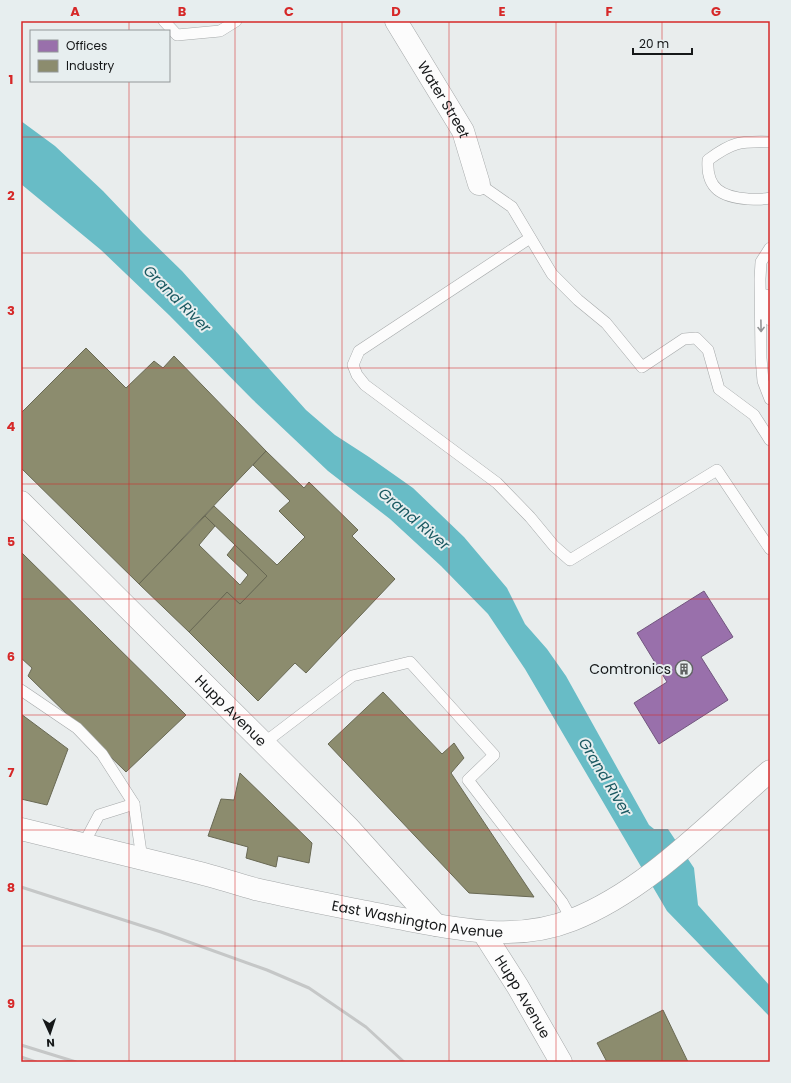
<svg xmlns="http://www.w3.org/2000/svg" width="791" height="1083" font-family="Poppins,sans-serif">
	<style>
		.water { fill: #68bcc6 }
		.offices { fill: #9970ab; stroke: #72567f }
		.industry { fill: #8c8c6e; stroke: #696954 }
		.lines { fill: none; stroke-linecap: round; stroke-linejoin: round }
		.lane-casing { stroke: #a5a8a9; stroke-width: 12 }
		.street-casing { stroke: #a5a8a9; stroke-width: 23 }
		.lane { stroke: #fcfcfc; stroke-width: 11 }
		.street { stroke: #fcfcfc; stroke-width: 22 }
		.rail { stroke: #c5c7c7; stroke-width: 3 }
		.oneway { stroke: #949596 }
		.grid { fill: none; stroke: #d62828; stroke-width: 1; stroke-opacity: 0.55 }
		.labels { text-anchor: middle; stroke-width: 4; stroke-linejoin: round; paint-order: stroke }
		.street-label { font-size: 14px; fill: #161819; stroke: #e7eeef }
		.poi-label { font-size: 14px; fill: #161819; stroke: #e7eeef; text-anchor: end }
		.water-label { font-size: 15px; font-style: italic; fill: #1a5961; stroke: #e7eeef }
		.neatline { fill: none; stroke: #d62828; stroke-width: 1.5 }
		.grid-label { font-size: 13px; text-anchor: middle; font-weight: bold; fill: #d62828 }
	</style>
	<rect width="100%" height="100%" fill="#e9eded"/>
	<!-- water -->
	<polygon class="water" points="21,121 55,146 103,191 143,233 182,271 306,410 335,435 369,457 413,488 464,537 507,588 525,624 547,649 566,676 649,825 654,829 668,829 694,868 698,905 770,986 770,1017 667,911 525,669 488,614 441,566 390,519 328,471 252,399 169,315 101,250 21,184"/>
	<!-- offices -->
	<polygon class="offices" points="704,591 733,637 701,657 728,700 659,744 634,703 667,682 637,633"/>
	<!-- industry -->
	<g class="industry">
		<polygon points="86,348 126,388 154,361 163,368 174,356 266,451 139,584 21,468 21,413"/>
		<polygon points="266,451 304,488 309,482 358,530 352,536 395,579 306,673 295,663 258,701 189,632 227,592 240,604 267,576 205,516 214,506 277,565 305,537 279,511 290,501 253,465"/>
		<polygon points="205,516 215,526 199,545 240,585 248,575 227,555 235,545 267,576 240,604 227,592 189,632 139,584"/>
		<polygon points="21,552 186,715 126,772 28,676 32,668 21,658"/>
		<polygon points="383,692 442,754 454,743 464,758 451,773 534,897 469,893 328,744"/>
		<polygon points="21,714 68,749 47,805 21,799"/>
		<polygon points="240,773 312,843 309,863 278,856 276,867 246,858 248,847 208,836 221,799 234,800"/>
		<polygon points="663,1010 688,1062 607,1062 597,1043"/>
	</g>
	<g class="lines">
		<defs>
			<g id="lane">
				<polyline points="164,21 177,35 220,31 236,21"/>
				<path d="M770,142C740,141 732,142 708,160C706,189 722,197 748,199C756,199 763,200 770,198"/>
				<polyline points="479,184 512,207 552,274 578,300 606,323 642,367 684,339 696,338 708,350 719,389 754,415 770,440"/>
				<polyline points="530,238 359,351 353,365 357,375 365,385 497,483 530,517 554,546 570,560 717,470 770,549"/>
				<polyline points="770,248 761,262 760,279 761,358 763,381 770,399"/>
				<polyline points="766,295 770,320"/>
				<polyline points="21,690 77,728 102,754 134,804 142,859"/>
				<polyline points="264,743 352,676 410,662 494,755 468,780 562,902 572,920"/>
				<polyline points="83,845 99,815 134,804"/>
			</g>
			<g id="street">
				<path id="s1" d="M396,21L463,131L479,184"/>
				<path id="s2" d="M21,502L349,828L436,925"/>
				<path id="s3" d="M21,829C78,843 135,857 192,871C213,876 234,883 255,889C298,899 343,907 387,916C448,927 512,944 572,920C648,890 709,823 770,771"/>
				<path id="s4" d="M483,932L518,987L561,1062"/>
			</g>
		</defs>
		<!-- lane casing -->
		<use href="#lane" class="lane-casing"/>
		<!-- street casing -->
		<use href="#street" class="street-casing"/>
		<!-- lane -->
		<use href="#lane" class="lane"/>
		<!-- street -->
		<use href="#street" class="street"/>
		<!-- rail -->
		<g class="rail">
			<polyline points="21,887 161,932 267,970 309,988 366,1027 404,1062"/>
			<polyline points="21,1045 76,1062"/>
			<polyline points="21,1057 36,1062"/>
		</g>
	</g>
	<!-- one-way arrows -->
	<defs><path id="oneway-shaft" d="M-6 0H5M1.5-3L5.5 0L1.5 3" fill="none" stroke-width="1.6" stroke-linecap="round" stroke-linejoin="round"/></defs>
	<use class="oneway" href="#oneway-shaft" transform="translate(761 326) rotate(89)"/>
	<!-- grid -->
	<path class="grid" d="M129,21V31M235,21V1062M342,21V1062M449,21V1062M556,21V1062M662,21V1062M129,81V1062M21,137H770M21,253H770M21,368H770M21,484H770M21,599H770M21,715H770M21,830H770M21,946H770"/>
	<!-- icons -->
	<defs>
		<symbol id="building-ring" viewBox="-11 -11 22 22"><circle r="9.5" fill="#e7eeef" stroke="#606363" stroke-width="1.5"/><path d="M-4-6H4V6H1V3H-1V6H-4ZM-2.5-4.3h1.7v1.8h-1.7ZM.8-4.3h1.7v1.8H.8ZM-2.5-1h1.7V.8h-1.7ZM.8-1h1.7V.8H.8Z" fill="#606363"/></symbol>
	</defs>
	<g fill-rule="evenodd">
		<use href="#building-ring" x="674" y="659" width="20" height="20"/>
	</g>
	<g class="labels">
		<!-- street labels -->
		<g class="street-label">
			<text dy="5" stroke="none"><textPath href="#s1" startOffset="92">Water Street</textPath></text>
			<text dy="5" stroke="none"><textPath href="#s2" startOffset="296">Hupp Avenue</textPath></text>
			<text dy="5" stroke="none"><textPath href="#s3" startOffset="407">East Washington Avenue</textPath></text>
			<text dy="5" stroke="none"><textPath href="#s4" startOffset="76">Hupp Avenue</textPath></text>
		</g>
		<!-- poi labels -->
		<g class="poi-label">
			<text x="671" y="674">Comtronics</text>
		</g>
		<!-- water labels -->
		<g class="water-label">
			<text transform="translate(177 299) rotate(45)" y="5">Grand River</text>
			<text transform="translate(414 519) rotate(40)" y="5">Grand River</text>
			<text transform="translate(605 777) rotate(59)" y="5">Grand River</text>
		</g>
	</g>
	<!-- border -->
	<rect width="791" height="1083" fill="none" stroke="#e7eeef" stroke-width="44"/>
	<!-- legend -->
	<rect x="30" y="30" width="140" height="52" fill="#e7eeef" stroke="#939899"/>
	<rect x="38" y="40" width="20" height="12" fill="#9970ab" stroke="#939899"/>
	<text x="66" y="50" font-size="12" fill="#161819">Offices</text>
	<rect x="38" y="60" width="20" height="12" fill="#8c8c6e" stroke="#939899"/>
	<text x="66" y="70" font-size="12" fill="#161819">Industry</text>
	<!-- north arrow -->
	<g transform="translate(50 1033) rotate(177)" stroke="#e7eeef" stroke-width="3" paint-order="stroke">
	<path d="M0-3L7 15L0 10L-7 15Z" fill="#161819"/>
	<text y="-6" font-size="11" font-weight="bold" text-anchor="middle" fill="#161819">N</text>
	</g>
	<!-- scale -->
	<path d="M633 48v6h59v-6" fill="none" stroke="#161819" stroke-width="2"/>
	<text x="639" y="48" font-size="12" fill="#161819" stroke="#e7eeef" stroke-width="3" paint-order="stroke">20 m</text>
	<rect x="22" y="22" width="747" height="1039" class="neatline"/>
	<g class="grid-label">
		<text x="75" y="16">A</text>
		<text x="182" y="16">B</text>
		<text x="289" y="16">C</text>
		<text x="396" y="16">D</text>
		<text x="502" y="16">E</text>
		<text x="609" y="16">F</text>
		<text x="716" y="16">G</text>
		<text x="11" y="84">1</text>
		<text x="11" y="200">2</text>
		<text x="11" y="315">3</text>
		<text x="11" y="431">4</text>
		<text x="11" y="546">5</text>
		<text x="11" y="661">6</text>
		<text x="11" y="777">7</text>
		<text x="11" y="892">8</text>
		<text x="11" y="1008">9</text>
	</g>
</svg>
